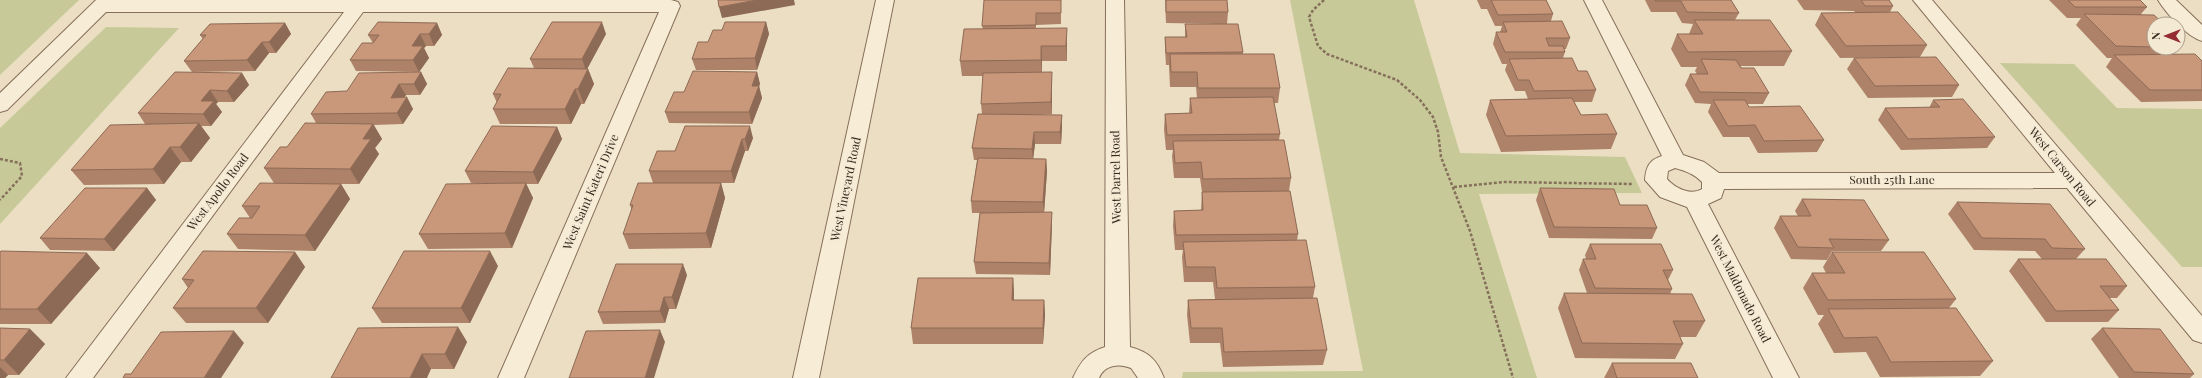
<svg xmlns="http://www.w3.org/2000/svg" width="2202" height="378" font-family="'Playfair Display',serif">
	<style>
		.green { fill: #c7ca98 }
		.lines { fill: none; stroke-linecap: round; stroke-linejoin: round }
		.minor-casing { stroke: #866f5b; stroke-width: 2 }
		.path { stroke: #866f5b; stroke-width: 2.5; stroke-dasharray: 3 2; stroke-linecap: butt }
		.minor { fill: #f7ecd6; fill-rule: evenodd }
		.wall { fill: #ad8269 }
		.shaded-wall { fill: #8d6a55 }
		.building { fill: #c9977a; stroke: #8d6a55 }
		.labels { text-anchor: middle; stroke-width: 3; stroke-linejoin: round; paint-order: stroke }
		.street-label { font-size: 12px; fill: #36291e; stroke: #f4e9d3 }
	</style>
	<rect width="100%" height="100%" fill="#ecdec3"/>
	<!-- green -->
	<g class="green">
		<polygon points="0,0 79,0 0,75"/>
		<polygon points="1290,0 1414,0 1460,153 1625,157 1642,193 1479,194 1537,378 1182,378 1183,372 1363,371"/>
		<polygon points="106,27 179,28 0,224 0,128"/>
		<polygon points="2000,63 2074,64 2117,108 2202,109 2202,267 2182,267"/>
	</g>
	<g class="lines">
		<defs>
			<g id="minor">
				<polygon points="96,0 671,0 678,2 680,6 524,378 498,378 659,12 363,12 93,378 66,378 344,12 106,12 7,110 0,112 0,93"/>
				<polygon points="876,0 894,0 819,378 793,378"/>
				<path d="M1106,0H1124L1130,347C1149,352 1157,360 1164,378H1138L1131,368C1119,363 1104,365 1099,378H1073C1081,361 1087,353 1105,347Z"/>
				<path d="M1584,0H1602L1683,155L1704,162L1719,173H2055L1913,0H1932L2202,316V343L2193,340L2067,188L1724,189L1721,198L1708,204L1799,378H1773L1687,207L1660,197L1645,180C1646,167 1649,160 1662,156ZM1675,168C1686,171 1694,174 1702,182V189C1690,196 1675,188 1667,179L1668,171Z"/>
				<path d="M2158,0H2176L2202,25V41C2187,37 2166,13 2158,0Z"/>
			</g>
		</defs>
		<!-- minor casing -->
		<use href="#minor" class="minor-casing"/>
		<!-- path -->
		<g class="path">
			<polyline points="1324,0 1313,10 1309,17 1318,46 1327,54 1397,80 1420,100 1433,117 1438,132 1441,157 1470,231 1513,378"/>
			<polyline points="0,159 20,163 22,176 0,200"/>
			<polyline points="1454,187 1505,182 1633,184"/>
		</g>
		<!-- minor -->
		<use href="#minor" class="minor"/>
	</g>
	<!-- wall -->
	<g class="wall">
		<polygon points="1061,0 1061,24 1036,25 1036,29 1067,43 1067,61 1042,61 1042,72 1052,83 1052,114 1027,115 1062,127 1061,144 1035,144 1033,159 1046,159 1047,171 1044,212 1052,224 1050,275 976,274 974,262 980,213 972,213 971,201 977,160 974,160 972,148 982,114 981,104 983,76 962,76 960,61 983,29 982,26"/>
		<polygon points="1165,0 1227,0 1228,12 1227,24 1243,52 1243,54 1280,88 1278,103 1274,103 1280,134 1279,140 1291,178 1289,191 1298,234 1297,241 1315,287 1313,298 1327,350 1323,365 1223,367 1220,343 1190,343 1187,315 1188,300 1215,299 1213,282 1184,282 1182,257 1183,250 1175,250 1173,226 1174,211 1201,210 1202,192 1200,178 1174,178 1172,156 1173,150 1166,150 1164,129 1165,114 1189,113 1190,98 1197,98 1196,87 1170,87 1169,65 1166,65 1165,49 1165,37 1185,37 1185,24 1220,24 1166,23"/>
		<polygon points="1477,0 1546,0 1553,14 1551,21 1570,38 1566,49 1564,49 1565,52 1563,58 1578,71 1596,90 1592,102 1574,102 1581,115 1617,134 1611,149 1501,152 1486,115 1490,100 1528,99 1525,91 1515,91 1505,70 1507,64 1502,64 1493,44 1496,32 1500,32 1502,26 1495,26 1487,9 1481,9"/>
		<polygon points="1645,0 1731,0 1739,13 1735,20 1792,51 1784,66 1740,66 1769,93 1763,104 1747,104 1749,107 1824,140 1817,152 1758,153 1749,137 1723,137 1708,112 1711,104 1695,103 1685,85 1690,74 1697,74 1695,71 1697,67 1681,67 1671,49 1677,34 1689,34 1693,24 1682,23 1676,12 1651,12"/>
		<polygon points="1797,0 1889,0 1893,6 1890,12 1927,45 1920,57 1840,58 1815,25 1821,13 1856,13 1854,11 1804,10"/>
		<polygon points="2049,0 2140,0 2147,7 2141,14 2154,24 2154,48 2167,48 2162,55 2202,61 2202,101 2141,102 2106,67 2112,58 2107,58 2076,25 2081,18 2067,18"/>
		<polygon points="766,22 769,34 757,70 696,70 692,59 722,30"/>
		<polygon points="285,23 291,34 276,53 269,53 255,71 192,72 184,61 203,39 200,35"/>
		<polygon points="437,23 442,35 434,46 426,46 424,48 429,58 419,72 356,71 350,60 373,43 368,35"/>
		<polygon points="606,34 587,69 588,69 594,84 584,104 581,104 571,124 500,124 493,109 497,103 493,94 534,68 530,59"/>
		<polygon points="1854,58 1959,85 1952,97 1868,98 1847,69"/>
		<polygon points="421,72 427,84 420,95 406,95 404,97 413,109 403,124 374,125 382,139 375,148 379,154 359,184 341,184 350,199 315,251 238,249 227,234 250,218 242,206 274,183 264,168 287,147 316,123 311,114 347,91"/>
		<polygon points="757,72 760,84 759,86 762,98 752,124 669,123 665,112 684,92"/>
		<polygon points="242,73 249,85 234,102 218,102 216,104 222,112 211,126 201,126 210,138 191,162 181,162 164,184 84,185 71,170 145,124 138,113"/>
		<polygon points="1933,100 1995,137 1987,148 1901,150 1878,120 1885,108 1929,108"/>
		<polygon points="685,126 753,138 748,151 745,151 734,183 721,183 725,198 711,248 629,249 623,234 632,211 630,205 690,183 653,183 649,171 675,151"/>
		<polygon points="557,127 562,139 538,184 526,184 533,198 512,248 428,249 419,234 508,183 471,183 465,171"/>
		<polygon points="147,188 156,200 114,251 50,250 40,238"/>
		<polygon points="1540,188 1620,205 1657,228 1652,239 1549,238 1536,200"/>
		<polygon points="1802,199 1889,240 1881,251 1832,251 1827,260 1791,259 1774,228 1780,216 1798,216 1795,211"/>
		<polygon points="1957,202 2085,249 2076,259 2127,286 2117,298 2109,298 2119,310 2108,322 2046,322 2009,271 2018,259 2042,259 2035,251 1974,250 1948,214"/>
		<polygon points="1590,244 1673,270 1668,280 1672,289 1670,294 1705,321 1696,337 1680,337 1683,344 1675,359 1575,358 1558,308 1564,293 1587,293 1579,270 1583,259 1586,259 1585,255"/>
		<polygon points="0,252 100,268 51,324 0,324"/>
		<polygon points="295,252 305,267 268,323 186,323 173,308 188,288 182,279"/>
		<polygon points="1832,252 1956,299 1949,308 1993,361 1980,376 1880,377 1866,352 1834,353 1818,324 1824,315 1818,315 1803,288 1812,273 1826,273 1823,267"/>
		<polygon points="498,266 470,323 382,323 372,308"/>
		<polygon points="687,275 676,309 669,309 665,323 603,324 598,312"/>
		<polygon points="1013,278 1014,294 1014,300 1044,300 1045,315 1043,344 913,344 911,328"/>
		<polygon points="458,327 467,342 454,369 431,369 331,378"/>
		<polygon points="0,328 30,329 45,344 19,375 8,375 5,378 0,378"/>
		<polygon points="2102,328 2194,374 2190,378 2119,378 2091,339"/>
		<polygon points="1612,363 1698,378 1604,378"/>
	</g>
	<!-- shaded-wall -->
	<g class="shaded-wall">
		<polygon points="757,0 794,0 795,5 722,18 719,7"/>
		<polygon points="602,22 606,34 586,71 582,59"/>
		<polygon points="766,22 769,34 757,70 755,58"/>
		<polygon points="285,23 291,34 276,53 269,42"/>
		<polygon points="437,23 442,35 434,46 429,34"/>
		<polygon points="1067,28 1067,61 1066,46"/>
		<polygon points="420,34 426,46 424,48 429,58 419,72 413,60 412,46"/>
		<polygon points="262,42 269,53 255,71 247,60"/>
		<polygon points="1041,46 1042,61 1042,75 1041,60"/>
		<polygon points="588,69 594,84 584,104 578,89"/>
		<polygon points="421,72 427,84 420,95 414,84"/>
		<polygon points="757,72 760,84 759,86 762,98 752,124 749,112 752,86"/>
		<polygon points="1052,72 1052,114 1051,102"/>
		<polygon points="242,73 249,85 234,102 227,91"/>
		<polygon points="399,84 406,95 397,109 391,98"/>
		<polygon points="575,89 581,104 571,124 565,109"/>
		<polygon points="210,90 218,102 216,104 222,112 211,126 203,114 201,101"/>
		<polygon points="407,97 413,109 403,124 397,113"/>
		<polygon points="1062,115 1062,127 1061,144 1060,132"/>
		<polygon points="199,123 210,138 191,162 180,147"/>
		<polygon points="373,124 382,139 375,148 379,154 359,184 350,169 363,139"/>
		<polygon points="750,126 753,138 748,151 745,139"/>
		<polygon points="557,127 562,139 538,184 533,172"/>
		<polygon points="1034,132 1035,144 1033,160 1032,149"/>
		<polygon points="742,139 745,151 734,183 731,171"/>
		<polygon points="170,147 181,162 164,184 153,169"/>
		<polygon points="1046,159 1047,171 1044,214 1043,202"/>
		<polygon points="526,183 533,198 512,248 505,233"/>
		<polygon points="721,183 725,198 711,248 706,233"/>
		<polygon points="341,184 350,199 315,251 305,235"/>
		<polygon points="147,188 156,200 114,251 104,239"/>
		<polygon points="1052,212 1052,224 1050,275 1049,263"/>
		<polygon points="490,251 498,266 470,323 461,308"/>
		<polygon points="295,252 305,267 268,323 256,308"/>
		<polygon points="87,253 100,268 51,324 37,309"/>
		<polygon points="683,264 687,275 676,309 672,297"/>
		<polygon points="1013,278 1014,294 1013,315 1012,300"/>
		<polygon points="664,297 669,309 665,323 660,311"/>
		<polygon points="1044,300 1045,315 1043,344 1043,328"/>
		<polygon points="458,327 467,342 454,369 445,354"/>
		<polygon points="30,329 45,344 19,375 4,360"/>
		<polygon points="660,330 665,342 654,378 645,378"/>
		<polygon points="234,331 244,343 221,378 204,378"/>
		<polygon points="422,354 431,369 427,378 410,378"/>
		<polygon points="0,367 8,375 5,378 0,378"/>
	</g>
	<!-- building -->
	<g class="building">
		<polygon points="718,0 757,0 719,7"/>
		<polygon points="984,0 1061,0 1061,13 1036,13 1036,25 982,26"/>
		<polygon points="1166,0 1227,0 1228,12 1166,12"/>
		<polygon points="1491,0 1546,0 1553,14 1498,15"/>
		<polygon points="1655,0 1731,0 1739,13 1687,12 1681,1 1655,1"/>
		<polygon points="1861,0 1889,0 1893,6 1865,6"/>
		<polygon points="2068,0 2140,0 2147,7 2075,7"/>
		<polygon points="1898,12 1927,45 1846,46 1821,13"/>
		<polygon points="2084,14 2154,15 2164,24 2154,24 2154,30 2151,30 2154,34 2154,47 2116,46"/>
		<polygon points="1694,20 1770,20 1792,51 1688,52 1677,34 1703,34"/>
		<polygon points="1562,21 1570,38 1546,38 1549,46 1563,46 1565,52 1505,52 1496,32 1507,32 1503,22"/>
		<polygon points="378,22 437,23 429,34 420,34 412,46 423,46 413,60 350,60 362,43 373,43 379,35 368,35"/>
		<polygon points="552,22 602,22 582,59 530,59"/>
		<polygon points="725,22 766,22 755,58 692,59 698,42 708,42 713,30 722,30"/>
		<polygon points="285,23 269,42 262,42 247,60 184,61 206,35 200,35 210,24"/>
		<polygon points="1185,24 1238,24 1243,52 1166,53 1165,37 1187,37"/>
		<polygon points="1067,28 1066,46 1041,46 1041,60 960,61 964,29"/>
		<polygon points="1170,54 1274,54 1280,88 1198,88 1197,72 1171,72"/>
		<polygon points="2195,54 2202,61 2202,90 2150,90 2114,55"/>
		<polygon points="1936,57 1959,85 1875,86 1854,58"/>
		<polygon points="1572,58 1578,71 1587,71 1596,90 1534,91 1529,80 1518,80 1509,59"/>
		<polygon points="1701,59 1736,60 1741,68 1754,68 1769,93 1700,92 1690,74 1708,74"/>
		<polygon points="508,68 588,69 578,89 575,89 565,109 493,109 501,94 493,94"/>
		<polygon points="693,71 757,72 752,86 759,86 749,112 665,112 674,92 684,92"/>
		<polygon points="175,72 242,73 227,91 210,90 201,101 214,101 203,114 138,113"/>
		<polygon points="421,72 414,84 399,84 391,98 407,97 397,113 311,114 326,92 347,91 359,73"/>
		<polygon points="1052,72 1051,102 981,104 983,73"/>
		<polygon points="1273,97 1280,134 1167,135 1165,114 1192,113 1190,98"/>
		<polygon points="1572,98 1581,115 1607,114 1617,134 1506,136 1490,100"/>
		<polygon points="1963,99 1995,137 1908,139 1885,108 1940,107 1933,100"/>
		<polygon points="1713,100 1745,100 1749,107 1800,106 1824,140 1764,141 1755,125 1728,126"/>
		<polygon points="978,114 1062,115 1060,132 1034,132 1032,149 972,148"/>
		<polygon points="199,123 180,147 170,147 153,169 71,170 110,125"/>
		<polygon points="305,123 373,124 363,139 371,139 350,169 264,168 280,147 287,147"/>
		<polygon points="492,126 557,127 533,172 465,171"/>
		<polygon points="685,126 750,126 745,139 742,139 731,171 649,171 657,151 675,151"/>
		<polygon points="1284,140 1291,178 1203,179 1201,162 1175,163 1173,141"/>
		<polygon points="978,158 1046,159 1043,202 971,201"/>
		<polygon points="260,183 341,184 305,235 227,234 239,218 252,218 260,206 242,206"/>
		<polygon points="526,183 505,233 419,234 446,184"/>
		<polygon points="638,183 721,183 706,233 623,234 633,205 630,205"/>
		<polygon points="85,188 147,188 104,239 40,238"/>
		<polygon points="1540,188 1614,189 1620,205 1647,205 1657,228 1554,227"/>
		<polygon points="1290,191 1298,234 1176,235 1174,211 1203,210 1202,192"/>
		<polygon points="1802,199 1864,200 1889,240 1829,239 1834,248 1798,247 1780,216 1811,216"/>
		<polygon points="1957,202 2050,204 2085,249 2052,248 2045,239 1982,238"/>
		<polygon points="1052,212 1049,263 974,262 980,213"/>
		<polygon points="1306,240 1315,287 1217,288 1215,267 1186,267 1183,242"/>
		<polygon points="1590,244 1661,244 1673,270 1663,270 1672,289 1595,288 1583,259 1596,259"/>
		<polygon points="1,251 87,253 37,309 0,309 0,252"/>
		<polygon points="203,251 295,252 256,308 173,308 194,280 182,279"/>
		<polygon points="404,251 490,251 461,308 372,308"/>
		<polygon points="1832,252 1924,252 1956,299 1828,300 1812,273 1845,273"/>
		<polygon points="2018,259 2106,259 2127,286 2100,286 2119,310 2056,311"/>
		<polygon points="616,264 683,264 672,297 664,297 660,311 598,312"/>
		<polygon points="918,278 1013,278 1012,300 1044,300 1043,328 911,328"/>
		<polygon points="1564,293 1692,294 1705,321 1673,321 1683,344 1582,343"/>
		<polygon points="1317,298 1327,350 1224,352 1222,328 1191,328 1188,300"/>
		<polygon points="1956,308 1993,361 1891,362 1877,337 1844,338 1828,309"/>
		<polygon points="458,327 445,354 422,354 410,378 331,378 358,328"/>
		<polygon points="0,328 30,329 4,360 0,360"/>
		<polygon points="2102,328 2160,329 2194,374 2134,372"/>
		<polygon points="660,330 645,378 569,378 586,331"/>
		<polygon points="234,331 204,378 123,378 125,374 131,374 161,332"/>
		<polygon points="1612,363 1691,363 1698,378 1617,378"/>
	</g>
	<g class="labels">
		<!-- street labels -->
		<g class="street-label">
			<text transform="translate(2062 167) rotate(51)" y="4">West Carson Road</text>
			<text transform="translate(1116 177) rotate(-91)" y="4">West Darrel Road</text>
			<text x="1892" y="184">South 25th Lane</text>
			<text transform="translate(846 189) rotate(-78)" y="4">West Vineyard Road</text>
			<text transform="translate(218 192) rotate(-53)" y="4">West Apollo Road</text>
			<text transform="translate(591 192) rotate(-67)" y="4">West Saint Kateri Drive</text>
			<text transform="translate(1740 289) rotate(63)" y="4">West Maldonado Road</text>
		</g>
	</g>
	<!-- north arrow -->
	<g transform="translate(2166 36) rotate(270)"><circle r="19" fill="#f4e9d3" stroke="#a89c8b"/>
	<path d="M0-3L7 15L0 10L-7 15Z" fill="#932d33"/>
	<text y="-6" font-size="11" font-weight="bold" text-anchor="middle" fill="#36291e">N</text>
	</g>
</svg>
